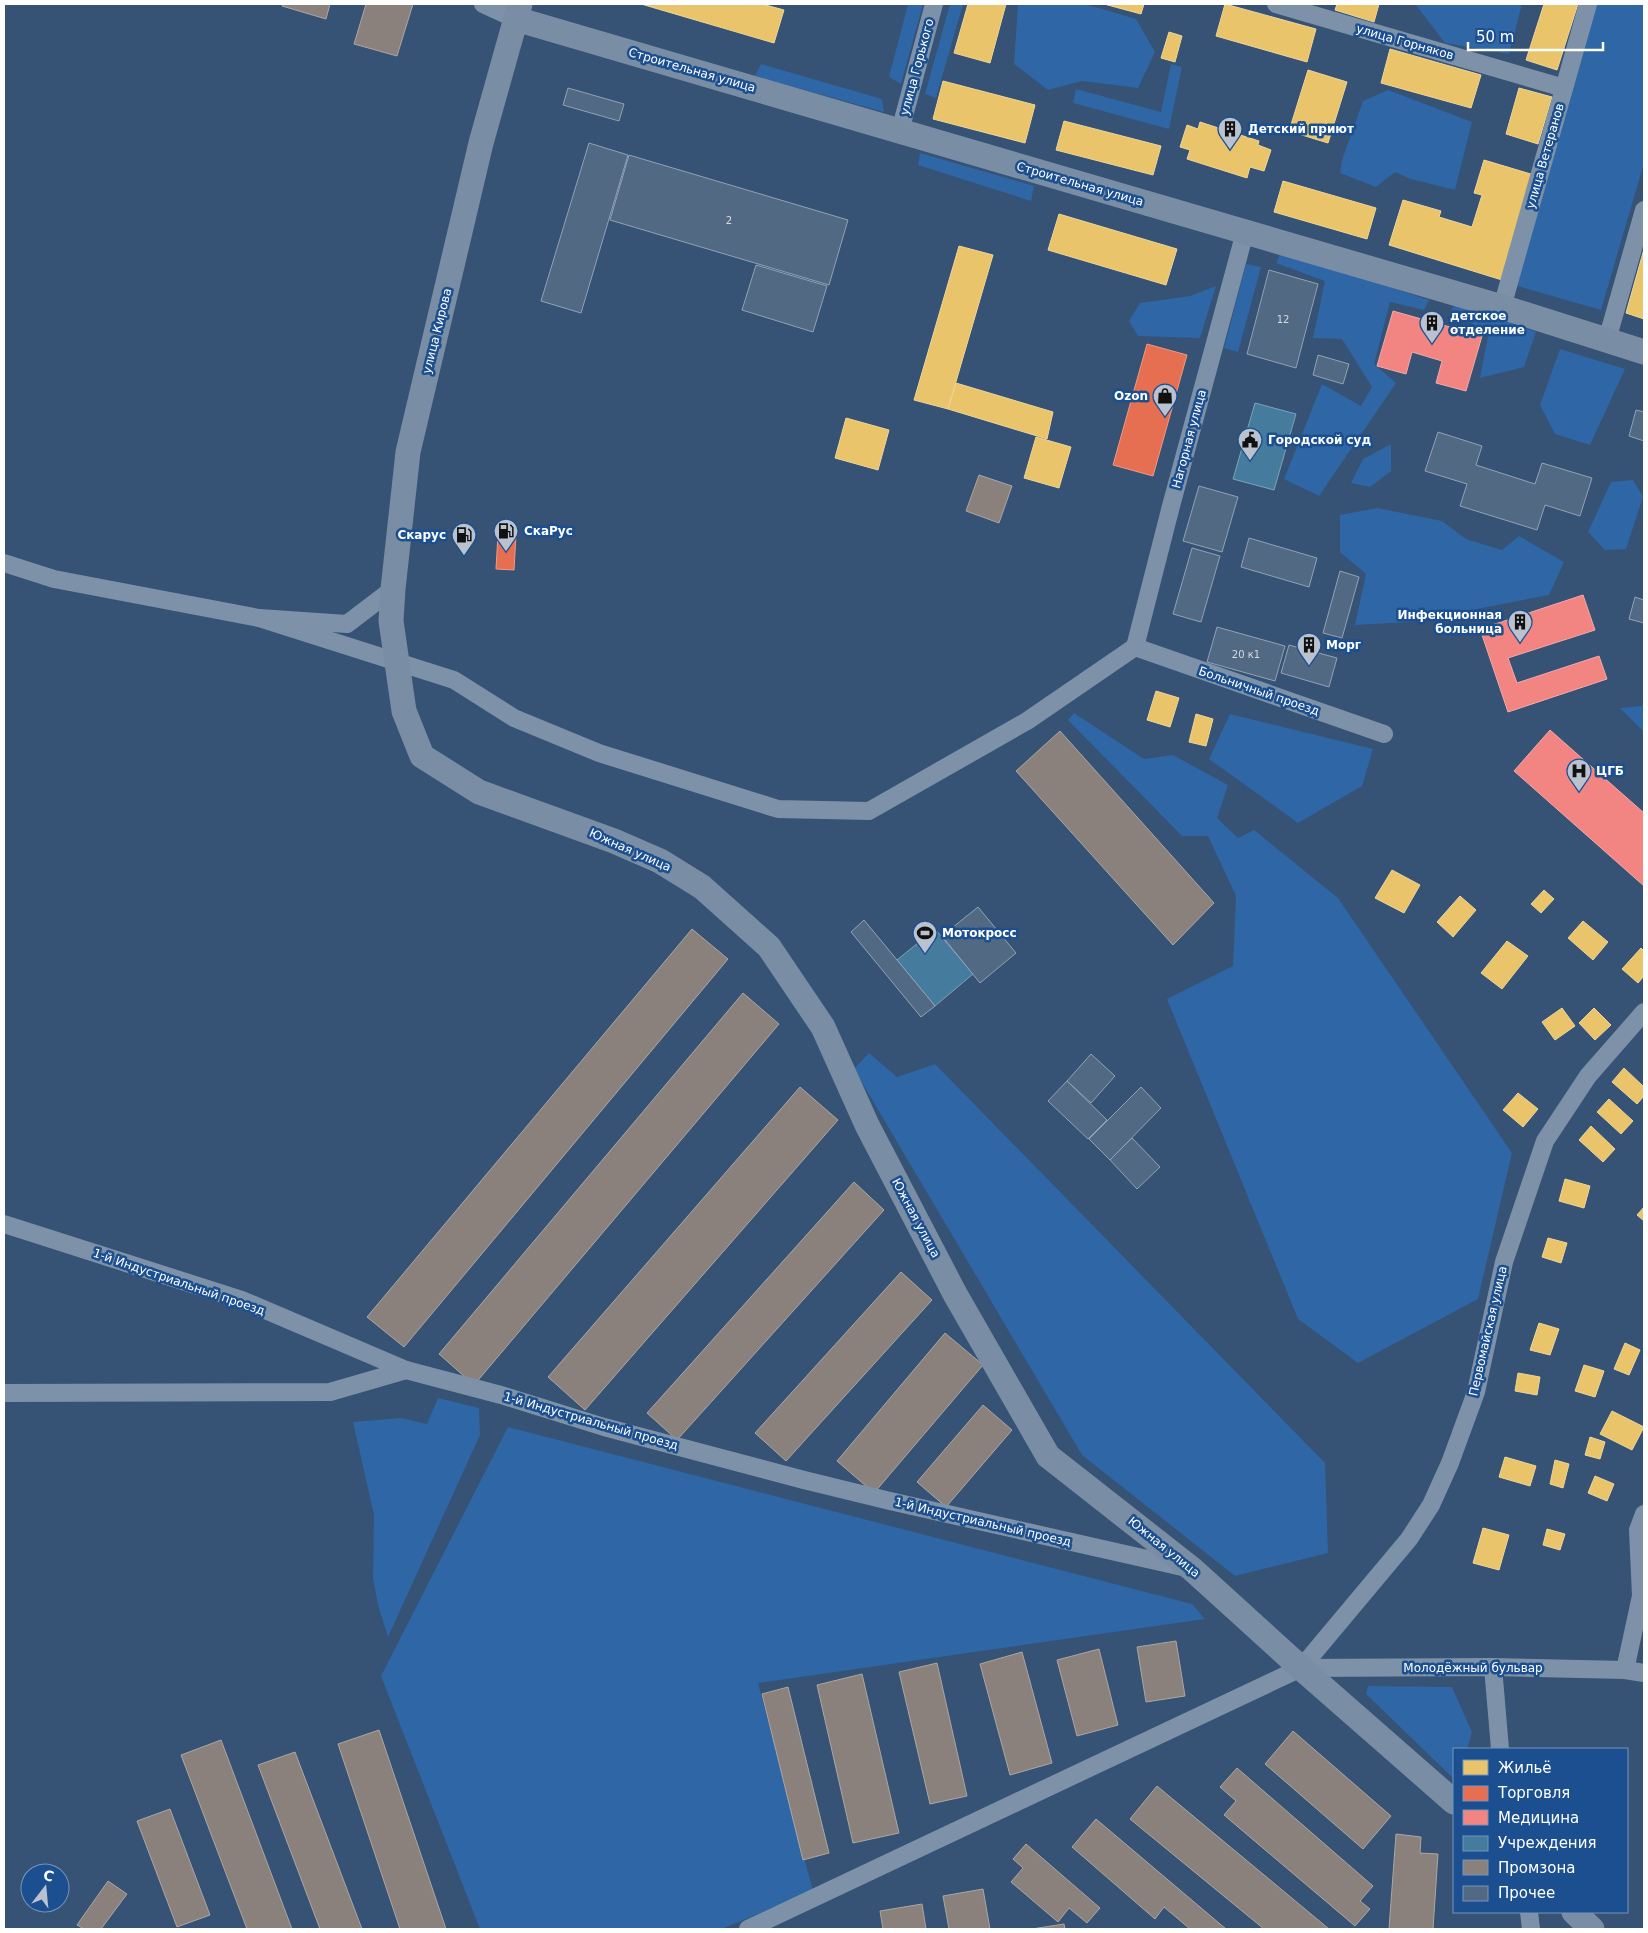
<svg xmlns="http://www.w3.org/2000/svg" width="1648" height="1933" font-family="'DejaVu Sans',sans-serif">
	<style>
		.green { fill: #2f66a5 }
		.homes { fill: #e9c46a; stroke: #f0d697 }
		.shops { fill: #e76f51; stroke: #ee9a85 }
		.health { fill: #f28482; stroke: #f6a9a8 }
		.public { fill: #457b9d; stroke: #7da3ba }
		.industry { fill: #8a817c; stroke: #ada7a3 }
		.building { fill: #526984; stroke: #92a2b6 }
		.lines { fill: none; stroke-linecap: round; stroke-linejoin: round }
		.street { stroke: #7d92a8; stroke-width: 18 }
		.secondary { stroke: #798da4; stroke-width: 25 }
		.labels { text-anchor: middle; stroke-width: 5; stroke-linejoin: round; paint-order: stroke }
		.number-label { font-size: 10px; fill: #d4dae0 }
		.street-label { font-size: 12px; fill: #fff; stroke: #1b4f8f }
		.poi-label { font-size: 12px; font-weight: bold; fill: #fff; stroke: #1b4f8f; text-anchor: start }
	</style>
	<rect width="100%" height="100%" fill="#365274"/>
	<!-- green -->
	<g class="green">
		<polygon points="908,4 923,4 901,84 889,77"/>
		<polygon points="950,4 963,4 936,98 925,94"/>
		<polygon points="1018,4 1085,4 1136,19 1155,52 1138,88 1082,81 1048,90 1014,64"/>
		<polygon points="1415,4 1522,4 1509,54 1445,43"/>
		<polygon points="1596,4 1644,4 1644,163 1601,310 1517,286"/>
		<polygon points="761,64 882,99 884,112 755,76"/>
		<polygon points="1171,64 1182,67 1169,129 1073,103 1076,89 1161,112"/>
		<polygon points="1388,90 1472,122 1455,190 1411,179 1395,172 1376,187 1340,173 1342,160 1363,101"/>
		<polygon points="920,153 1034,186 1031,201 918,165"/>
		<polygon points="1281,252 1429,300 1424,310 1390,302 1374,364 1396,383 1319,496 1284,479 1322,384 1361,406 1372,387 1342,339 1313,338 1325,281 1276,263"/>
		<polygon points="1246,264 1261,267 1238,352 1224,348"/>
		<polygon points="1216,286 1200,338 1138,336 1129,321 1140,303 1190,296"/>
		<polygon points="1455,304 1536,332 1524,367 1480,378 1489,331 1449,314"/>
		<polygon points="1560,349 1625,369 1590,445 1555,434 1540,405"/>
		<polygon points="1391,444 1391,471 1370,487 1351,483 1363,459"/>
		<polygon points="1633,480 1643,497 1626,549 1605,550 1588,532 1611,482"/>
		<polygon points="1377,508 1442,521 1466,539 1502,550 1519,536 1564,562 1549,595 1410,622 1355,625 1366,574 1340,552 1340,515"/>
		<polygon points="1644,706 1644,732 1620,708"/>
		<polygon points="1074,713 1144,759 1173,755 1228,785 1217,818 1238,838 1254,830 1338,898 1512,1153 1478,1299 1358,1363 1298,1319 1167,999 1233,966 1236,896 1208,836 1182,836 1068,720"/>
		<polygon points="1230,714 1373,749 1362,786 1298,823 1209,759"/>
		<polygon points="869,1053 897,1077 935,1064 1325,1463 1328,1553 1235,1576 1082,1455 854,1069"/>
		<polygon points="438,1398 479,1408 480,1435 388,1637 378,1605 373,1578 374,1515 353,1422 401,1418 427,1424"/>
		<polygon points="508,1427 1192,1604 1205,1619 758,1683 813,1891 722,1929 480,1929 381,1676"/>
		<polygon points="1368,1686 1452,1687 1472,1732 1467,1749 1454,1749 1454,1779 1366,1694"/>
	</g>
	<!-- homes -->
	<g class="homes">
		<polygon points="641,4 762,4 784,10 774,43"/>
		<polygon points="968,4 1006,4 990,63 954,53"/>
		<polygon points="1104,4 1144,4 1141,14"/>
		<polygon points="1225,4 1316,29 1307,62 1216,36"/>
		<polygon points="1337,4 1379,4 1374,22 1335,10"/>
		<polygon points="1544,4 1578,4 1557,70 1526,60"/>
		<polygon points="1169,32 1182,36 1175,62 1161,58"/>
		<polygon points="1390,49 1481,75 1471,108 1381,83"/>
		<polygon points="1308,70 1347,82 1328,143 1289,131"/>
		<polygon points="943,81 1035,105 1025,143 933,119"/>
		<polygon points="1519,88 1552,97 1538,144 1506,134"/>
		<polygon points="1064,121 1161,146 1153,175 1056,150"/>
		<polygon points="1200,122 1259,141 1258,145 1271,150 1264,171 1250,167 1247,178 1187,159 1190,150 1180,147 1187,125 1198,129"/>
		<polygon points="1484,160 1534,175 1502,280 1389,245 1403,200 1441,211 1439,217 1472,227 1482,195 1474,193"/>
		<polygon points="1283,181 1376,208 1367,239 1274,212"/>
		<polygon points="1059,214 1177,249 1166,285 1048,250"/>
		<polygon points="959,246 993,255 948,409 914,400"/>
		<polygon points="1644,249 1644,319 1626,313"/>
		<polygon points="956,383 1053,412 1047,439 948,409"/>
		<polygon points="846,418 889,430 878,470 835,458"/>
		<polygon points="1036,437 1071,447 1059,488 1024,478"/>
		<polygon points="1156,691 1179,698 1170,727 1147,720"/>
		<polygon points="1196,714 1213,719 1206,746 1189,742"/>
		<polygon points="1392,870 1420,885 1404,913 1375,898"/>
		<polygon points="1544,890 1554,899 1541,913 1531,904"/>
		<polygon points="1460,896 1476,910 1453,937 1437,922"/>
		<polygon points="1583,921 1608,942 1593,960 1568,938"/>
		<polygon points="1507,941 1528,956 1502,989 1481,973"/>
		<polygon points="1641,948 1644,951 1644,976 1638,983 1622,969"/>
		<polygon points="1562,1008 1575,1026 1555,1040 1542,1022"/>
		<polygon points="1594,1008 1611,1025 1595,1040 1579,1023"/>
		<polygon points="1624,1068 1644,1087 1644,1096 1637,1104 1612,1082"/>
		<polygon points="1518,1093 1538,1109 1523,1127 1503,1110"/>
		<polygon points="1609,1099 1633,1121 1621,1134 1597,1112"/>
		<polygon points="1591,1126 1615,1149 1603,1162 1579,1140"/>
		<polygon points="1565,1179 1590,1186 1584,1208 1559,1201"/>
		<polygon points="1644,1207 1644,1221 1637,1215"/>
		<polygon points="1548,1238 1567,1243 1561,1263 1542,1257"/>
		<polygon points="1539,1323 1559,1329 1550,1355 1530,1350"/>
		<polygon points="1625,1343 1640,1350 1629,1375 1614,1369"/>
		<polygon points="1584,1365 1604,1371 1595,1397 1575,1391"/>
		<polygon points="1518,1373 1540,1377 1537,1395 1515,1391"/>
		<polygon points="1612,1411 1644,1427 1632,1450 1600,1434"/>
		<polygon points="1590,1437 1605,1442 1600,1459 1585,1455"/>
		<polygon points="1505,1457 1536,1466 1530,1486 1499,1477"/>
		<polygon points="1555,1460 1569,1464 1563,1488 1550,1484"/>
		<polygon points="1595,1476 1614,1484 1607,1501 1588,1493"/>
		<polygon points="1483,1528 1509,1535 1499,1570 1473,1563"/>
		<polygon points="1547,1529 1565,1534 1560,1550 1543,1545"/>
	</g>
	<!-- shops -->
	<g class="shops">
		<polygon points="1147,344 1187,355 1153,476 1113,465"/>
		<polygon points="498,534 516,535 514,570 496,569"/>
	</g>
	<!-- health -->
	<g class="health">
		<polygon points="1393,311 1482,336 1466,391 1436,383 1442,361 1412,352 1406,374 1377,366"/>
		<polygon points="1583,595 1595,630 1508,658 1517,683 1599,656 1607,679 1508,712 1480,629"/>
		<polygon points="1550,730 1644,813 1644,886 1514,771"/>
	</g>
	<!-- public -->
	<g class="public">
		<polygon points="1255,403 1296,414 1274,490 1233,479"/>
		<polygon points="935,929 973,974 935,1006 897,960"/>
	</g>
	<!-- industry -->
	<g class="industry">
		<polygon points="283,4 330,4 326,19 282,6"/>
		<polygon points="366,4 413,4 397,56 354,44"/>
		<polygon points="979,475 1012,486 999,523 966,511"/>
		<polygon points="1060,731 1214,903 1173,945 1016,771"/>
		<polygon points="692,929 728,959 404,1347 367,1317"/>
		<polygon points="743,993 779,1024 474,1385 439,1354"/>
		<polygon points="800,1087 838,1120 585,1410 548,1377"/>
		<polygon points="854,1182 884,1210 677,1440 647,1413"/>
		<polygon points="901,1272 932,1300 786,1461 755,1433"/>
		<polygon points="945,1333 983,1365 874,1493 837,1461"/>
		<polygon points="983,1405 1012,1430 946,1507 917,1482"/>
		<polygon points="1176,1641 1185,1696 1146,1702 1137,1647"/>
		<polygon points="1099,1649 1118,1725 1077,1736 1057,1660"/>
		<polygon points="1022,1652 1052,1763 1010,1775 980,1664"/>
		<polygon points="937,1663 967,1796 930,1804 899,1672"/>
		<polygon points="862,1674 899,1833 853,1843 817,1685"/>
		<polygon points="788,1687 829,1853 803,1860 762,1694"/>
		<polygon points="379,1730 446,1929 400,1929 338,1744"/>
		<polygon points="1293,1731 1391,1816 1363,1849 1265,1764"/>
		<polygon points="221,1740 292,1929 247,1929 181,1755"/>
		<polygon points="295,1752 362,1929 320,1929 258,1765"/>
		<polygon points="1237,1768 1373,1886 1360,1901 1370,1909 1355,1926 1224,1815 1236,1801 1220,1787"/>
		<polygon points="1157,1786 1329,1929 1264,1929 1130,1819"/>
		<polygon points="170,1809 210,1915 177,1927 137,1821"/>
		<polygon points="1096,1819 1226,1929 1190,1929 1164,1907 1155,1919 1072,1847"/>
		<polygon points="1396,1834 1421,1837 1420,1853 1438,1854 1433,1929 1389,1929"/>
		<polygon points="1026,1844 1100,1908 1087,1923 1069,1908 1058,1922 1011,1882 1023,1868 1013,1859"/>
		<polygon points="108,1881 127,1894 101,1929 84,1929 77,1925"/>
		<polygon points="983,1889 990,1929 949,1929 943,1896"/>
		<polygon points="922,1904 926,1929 883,1929 880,1911"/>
		<polygon points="1064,1924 1065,1929 1032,1929"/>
	</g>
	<!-- building -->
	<g class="building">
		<polygon points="568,88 624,104 619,121 563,105"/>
		<polygon points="589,143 628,155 581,313 541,301"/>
		<polygon points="629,155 848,220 829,285 610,220"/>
		<polygon points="756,265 827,286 813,332 742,310"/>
		<polygon points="1269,270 1318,284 1296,368 1247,354"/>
		<polygon points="1318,355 1349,364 1343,384 1313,375"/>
		<polygon points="1636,410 1644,412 1644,441 1629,436"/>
		<polygon points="1438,432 1482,446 1476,465 1535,484 1542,463 1592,478 1580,516 1545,505 1537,530 1460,506 1467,484 1425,471"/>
		<polygon points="1199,486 1238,497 1222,552 1183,541"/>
		<polygon points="1249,538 1317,558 1309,587 1241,567"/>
		<polygon points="1192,548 1220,556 1201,622 1173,614"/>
		<polygon points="1340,571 1359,577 1342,638 1323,633"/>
		<polygon points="1635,597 1644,600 1644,623 1629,619"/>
		<polygon points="1217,627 1285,646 1275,681 1207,662"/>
		<polygon points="1289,645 1337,658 1329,687 1281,673"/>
		<polygon points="978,907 1016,953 980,983 942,936"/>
		<polygon points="864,920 935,1006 921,1017 851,932"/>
		<polygon points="1091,1054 1115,1076 1091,1103 1067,1081"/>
		<polygon points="1067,1081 1107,1120 1088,1139 1048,1101"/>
		<polygon points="1141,1087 1161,1108 1110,1160 1089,1139"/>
		<polygon points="1132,1138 1160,1167 1137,1189 1110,1160"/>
	</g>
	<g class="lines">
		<!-- street -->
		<g class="street">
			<polyline points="483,4 516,19"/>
			<polyline points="1276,4 1564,88"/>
			<polyline points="900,131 934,4"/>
			<polyline points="1502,307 1588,4"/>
			<polyline points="1607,340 1644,210"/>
			<polyline points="4,563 54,579 259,618 347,624 393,589"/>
			<polyline points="259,618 454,680 514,718 599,753 778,809 869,811 1027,721 1135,647"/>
			<polyline points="1135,647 1171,506 1245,232"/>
			<polyline points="1135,647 1384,734"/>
			<polyline points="4,1224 242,1300 406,1370 501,1395 604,1427 804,1480 890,1501 1187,1568"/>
			<polyline points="4,1393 330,1392 406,1370"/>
			<polyline points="1493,1667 1500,1749"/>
			<polyline points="1301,1668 1409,1539 1431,1505 1450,1463 1476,1392 1504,1262 1545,1141 1588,1076 1644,1012"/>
			<polyline points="1625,1670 1641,1596 1638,1530 1644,1514"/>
			<polyline points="1529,1912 1531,1929"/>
			<polyline points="748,1929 1301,1668 1493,1667 1625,1670 1644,1673"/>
		</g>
		<!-- secondary -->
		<g class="secondary">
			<polyline points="520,4 481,143 408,452 393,589 391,621 404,711 422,756 479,792 614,841 660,861 702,887 769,947 823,1027 867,1125 955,1294 1048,1456 1192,1569 1301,1668 1454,1802"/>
			<polyline points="516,19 1502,307 1644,352"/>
			<polyline points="1574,1912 1592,1929"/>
		</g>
	</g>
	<!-- icons -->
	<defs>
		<symbol id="building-pin" viewBox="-11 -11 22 30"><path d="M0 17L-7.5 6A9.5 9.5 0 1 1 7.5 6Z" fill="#b9c2ce" stroke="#1b4f8f"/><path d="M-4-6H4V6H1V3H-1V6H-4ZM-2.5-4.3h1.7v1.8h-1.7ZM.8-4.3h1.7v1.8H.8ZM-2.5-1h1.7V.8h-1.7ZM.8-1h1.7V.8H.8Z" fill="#111"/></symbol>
		<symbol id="shop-pin" viewBox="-11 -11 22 30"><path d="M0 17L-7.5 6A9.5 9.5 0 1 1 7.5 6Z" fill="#b9c2ce" stroke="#1b4f8f"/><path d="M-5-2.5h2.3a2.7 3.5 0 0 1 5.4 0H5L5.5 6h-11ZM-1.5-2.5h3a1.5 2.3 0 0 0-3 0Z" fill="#111"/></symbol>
		<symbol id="civic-pin" viewBox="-11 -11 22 30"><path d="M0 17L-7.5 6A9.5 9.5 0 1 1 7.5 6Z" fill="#b9c2ce" stroke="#1b4f8f"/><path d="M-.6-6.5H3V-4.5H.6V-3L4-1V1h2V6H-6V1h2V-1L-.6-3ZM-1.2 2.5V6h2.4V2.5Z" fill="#111"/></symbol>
		<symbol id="fuel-pin" viewBox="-11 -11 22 30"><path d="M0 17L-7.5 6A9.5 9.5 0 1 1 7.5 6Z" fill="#b9c2ce" stroke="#1b4f8f"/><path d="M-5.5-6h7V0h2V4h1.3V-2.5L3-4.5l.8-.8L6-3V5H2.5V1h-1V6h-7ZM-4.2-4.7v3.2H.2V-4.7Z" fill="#111"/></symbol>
		<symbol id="hospital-pin" viewBox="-11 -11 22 30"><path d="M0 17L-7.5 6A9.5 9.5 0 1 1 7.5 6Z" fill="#b9c2ce" stroke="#1b4f8f"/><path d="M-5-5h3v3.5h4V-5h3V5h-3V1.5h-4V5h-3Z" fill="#111"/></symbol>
		<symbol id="stadium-pin" viewBox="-11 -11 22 30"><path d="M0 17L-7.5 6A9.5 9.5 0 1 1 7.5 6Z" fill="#b9c2ce" stroke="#1b4f8f"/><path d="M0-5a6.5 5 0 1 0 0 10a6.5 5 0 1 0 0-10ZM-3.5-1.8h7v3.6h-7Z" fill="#111"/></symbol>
	</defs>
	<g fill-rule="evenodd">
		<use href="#building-pin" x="1216" y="115" width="28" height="38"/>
		<use href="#building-pin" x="1418" y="309" width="28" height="38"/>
		<use href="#shop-pin" x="1151" y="382" width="28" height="38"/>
		<use href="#civic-pin" x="1236" y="426" width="28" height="38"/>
		<use href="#fuel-pin" x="492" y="517" width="28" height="38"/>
		<use href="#fuel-pin" x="450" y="521" width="28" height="38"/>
		<use href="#building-pin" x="1506" y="608" width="28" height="38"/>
		<use href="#building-pin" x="1295" y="631" width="28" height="38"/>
		<use href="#hospital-pin" x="1565" y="757" width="28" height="38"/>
		<use href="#stadium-pin" x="911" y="919" width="28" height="38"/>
	</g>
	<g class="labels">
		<!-- number labels -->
		<g class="number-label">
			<text x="729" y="224">2</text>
			<text x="1283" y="323">12</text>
			<text x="1246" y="658">20 к1</text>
		</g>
		<!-- street labels -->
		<g class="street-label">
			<text transform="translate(1405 42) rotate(16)" y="4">улица Горняков</text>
			<text transform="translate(917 67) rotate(-75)" y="4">улица Горького</text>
			<text transform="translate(692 70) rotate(16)" y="4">Строительная улица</text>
			<text transform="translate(1545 156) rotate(-74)" y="4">улица Ветеранов</text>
			<text transform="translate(1080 184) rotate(16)" y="4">Строительная улица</text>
			<text transform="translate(437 331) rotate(-76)" y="4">улица Кирова</text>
			<text transform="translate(1189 439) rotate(-75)" y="4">Нагорная улица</text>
			<text transform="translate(1259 691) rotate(19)" y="4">Больничный проезд</text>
			<text transform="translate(630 850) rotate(24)" y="4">Южная улица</text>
			<text transform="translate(916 1218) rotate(62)" y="4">Южная улица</text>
			<text transform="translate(179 1282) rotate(19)" y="4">1-й Индустриальный проезд</text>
			<text transform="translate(1488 1331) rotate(-77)" y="4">Первомайская улица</text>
			<text transform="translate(591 1421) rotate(16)" y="4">1-й Индустриальный проезд</text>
			<text transform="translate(983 1522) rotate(13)" y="4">1-й Индустриальный проезд</text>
			<text transform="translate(1164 1547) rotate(39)" y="4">Южная улица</text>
			<text x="1473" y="1672">Молодёжный бульвар</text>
		</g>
		<!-- poi labels -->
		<g class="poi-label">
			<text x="1248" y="133">Детский приют</text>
			<text x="1450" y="320">детское<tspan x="1450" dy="14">отделение</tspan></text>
			<text x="1148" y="400" text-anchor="end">Ozon</text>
			<text x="1268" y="444">Городской суд</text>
			<text x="524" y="535">СкаРус</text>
			<text x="446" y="539" text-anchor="end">Скарус</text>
			<text x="1502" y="619" text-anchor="end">Инфекционная<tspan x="1502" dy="14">больница</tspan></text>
			<text x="1326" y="649">Морг</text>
			<text x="1596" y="775">ЦГБ</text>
			<text x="942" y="937">Мотокросс</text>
		</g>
	</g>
	<!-- border -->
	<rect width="1648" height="1933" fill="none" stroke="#ffffff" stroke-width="10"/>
	<!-- legend -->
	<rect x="1453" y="1748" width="175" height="165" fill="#1b4f8f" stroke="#7695bc"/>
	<rect x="1463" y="1760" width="25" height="15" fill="#e9c46a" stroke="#7695bc"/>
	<text x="1498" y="1773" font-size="15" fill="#ffffff">Жильё</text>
	<rect x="1463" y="1786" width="25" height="15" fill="#e76f51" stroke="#7695bc"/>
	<text x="1498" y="1798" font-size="15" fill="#ffffff">Торговля</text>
	<rect x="1463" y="1810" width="25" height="15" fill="#f28482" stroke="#7695bc"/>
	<text x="1498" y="1823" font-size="15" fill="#ffffff">Медицина</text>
	<rect x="1463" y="1836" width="25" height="15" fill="#457b9d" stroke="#7695bc"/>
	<text x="1498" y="1848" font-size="15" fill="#ffffff">Учреждения</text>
	<rect x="1463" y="1860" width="25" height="15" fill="#8a817c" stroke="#7695bc"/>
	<text x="1498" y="1873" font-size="15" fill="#ffffff">Промзона</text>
	<rect x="1463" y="1886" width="25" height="15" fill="#526984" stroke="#7695bc"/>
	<text x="1498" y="1898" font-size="15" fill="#ffffff">Прочее</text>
	<!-- north arrow -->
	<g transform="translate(45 1888) rotate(16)"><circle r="24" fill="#1b4f8f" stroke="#7695bc"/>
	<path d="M0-4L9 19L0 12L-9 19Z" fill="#b9c2ce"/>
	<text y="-8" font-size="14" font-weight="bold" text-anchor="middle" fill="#ffffff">С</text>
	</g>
	<!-- scale -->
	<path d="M1468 42v8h135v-8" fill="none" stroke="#ffffff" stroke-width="2.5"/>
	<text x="1476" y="42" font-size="15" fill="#ffffff" stroke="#1b4f8f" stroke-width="4" paint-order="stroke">50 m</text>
</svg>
